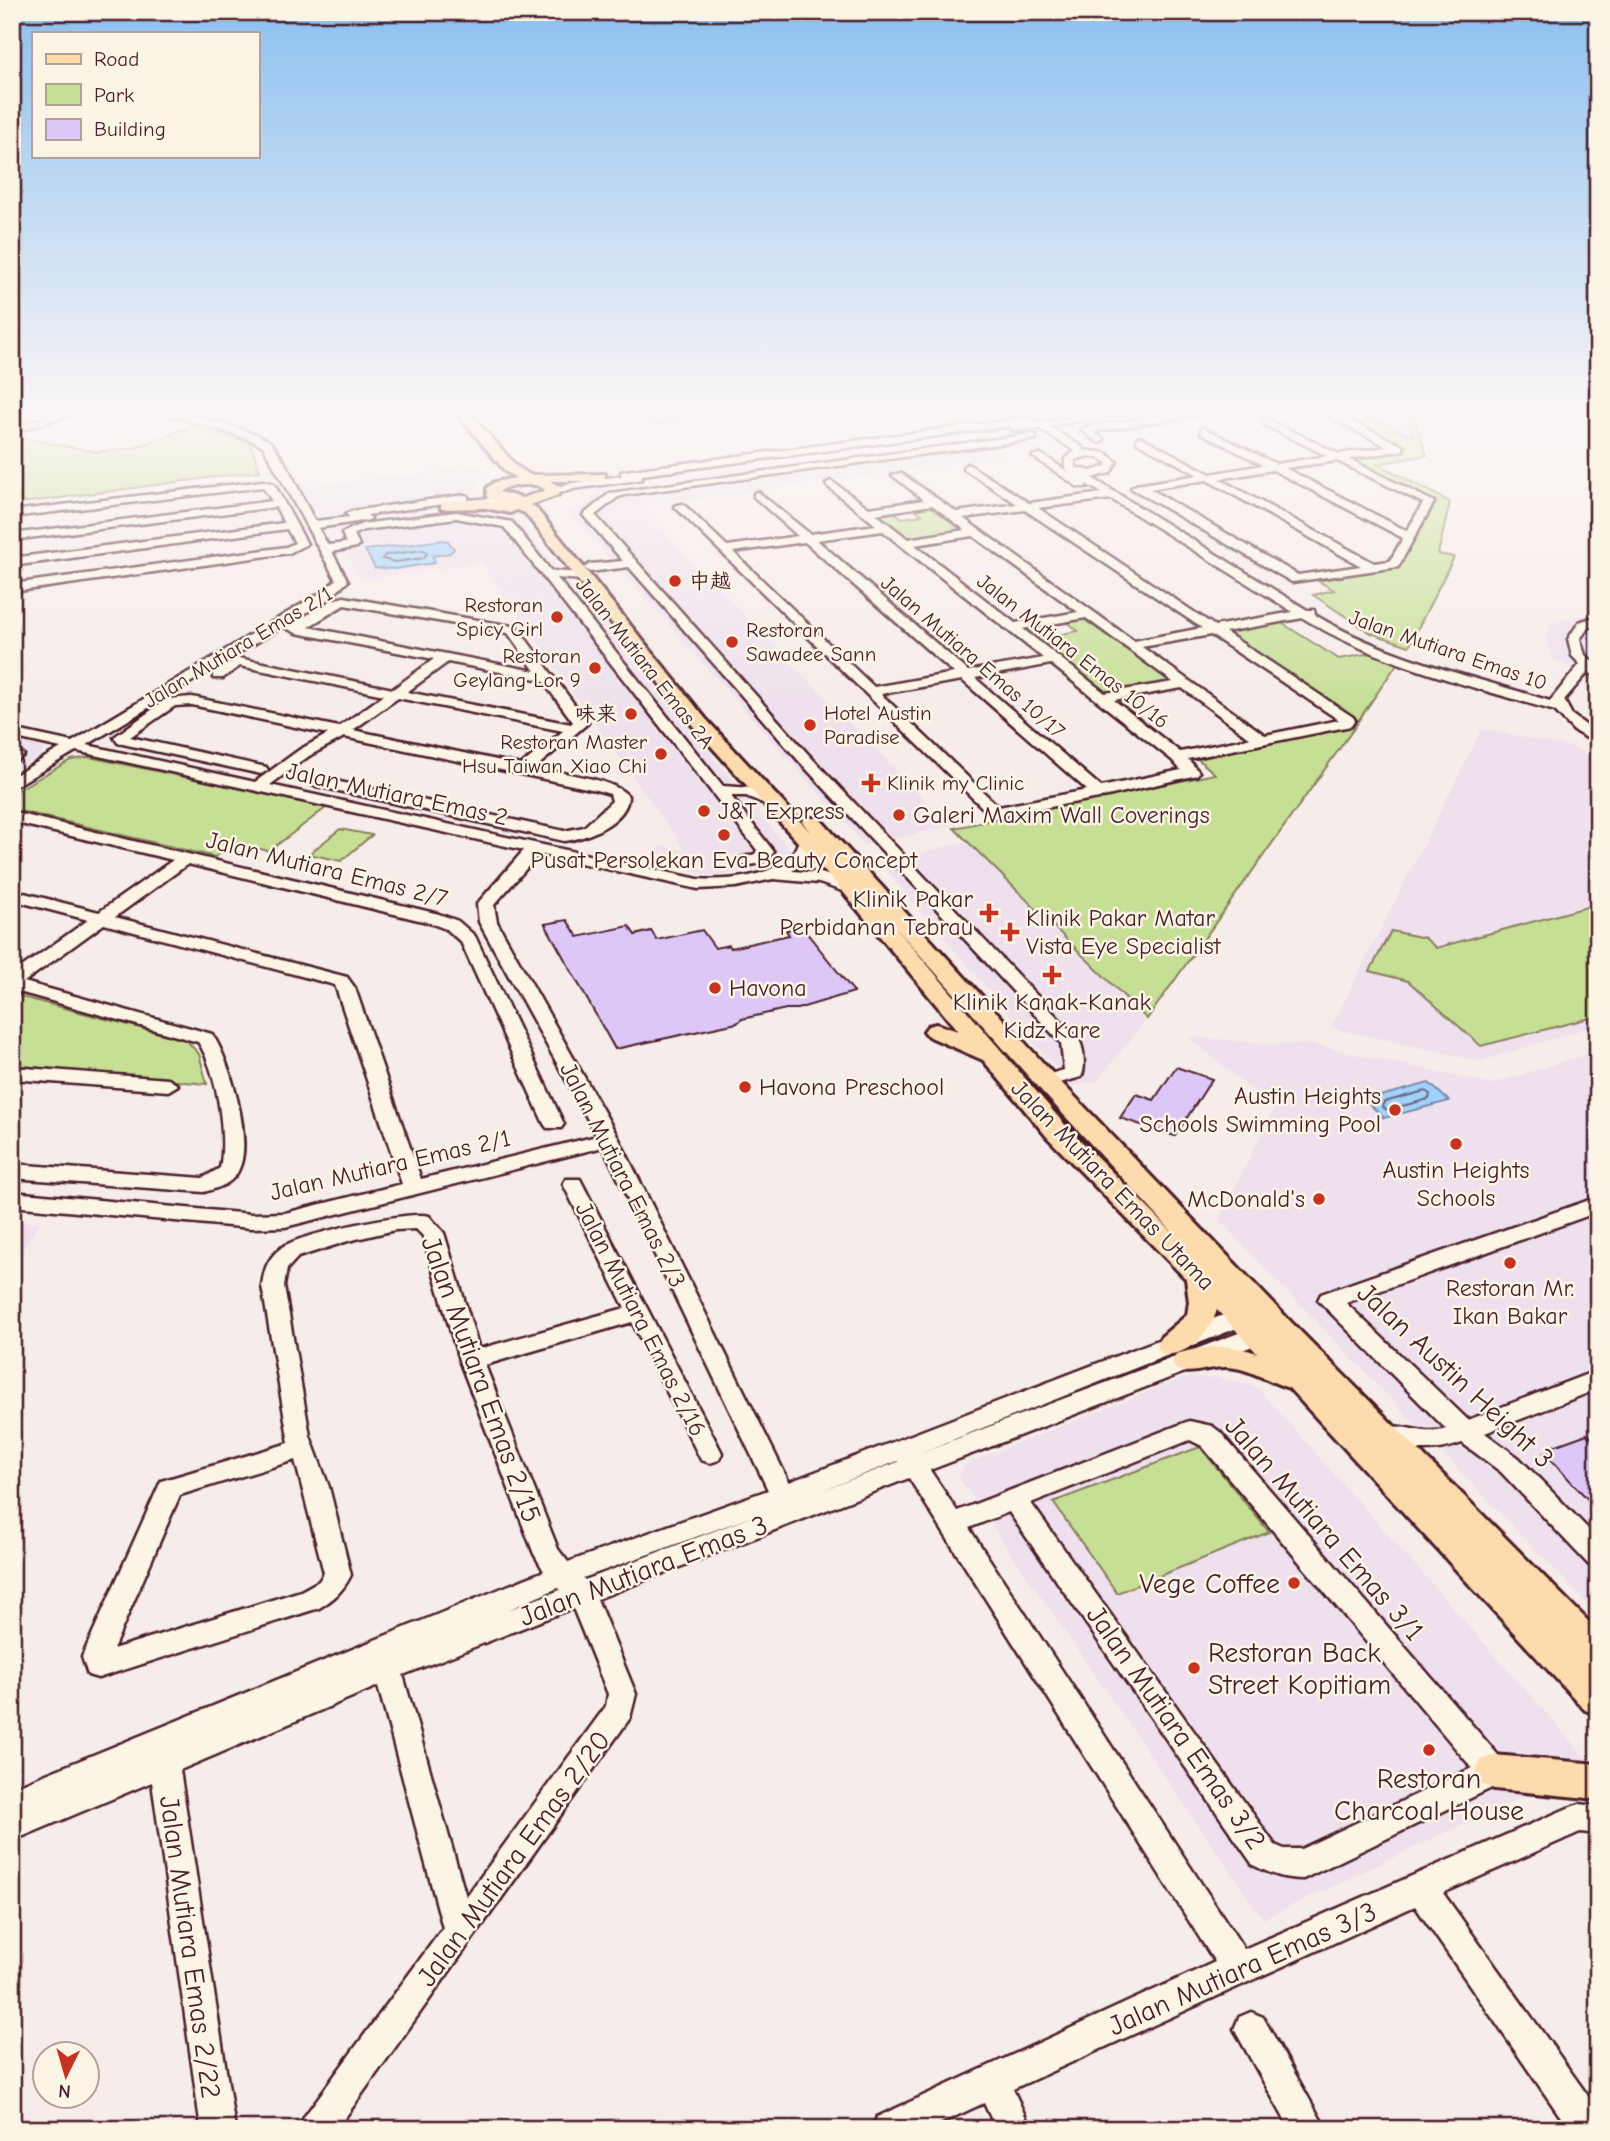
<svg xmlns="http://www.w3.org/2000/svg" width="1610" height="2141" font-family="'Comic Neue','LXGW WenKai TC',sans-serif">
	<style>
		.built { fill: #eee1ed }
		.green { fill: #c6df95; stroke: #887f60; stroke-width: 2 }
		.water { fill: #9fd2fd; stroke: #7d8aa9; stroke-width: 2 }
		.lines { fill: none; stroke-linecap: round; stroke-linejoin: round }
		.shore { stroke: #6c677f; stroke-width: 2 }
		.river { fill: #9fd2fd; fill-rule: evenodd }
		.building { fill: #dcc7f7; stroke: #4a1f2b; stroke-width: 2 }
		.minor-casing { stroke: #4a1f2b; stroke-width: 5 }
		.major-casing { stroke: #4a1f2b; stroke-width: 6 }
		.minor { fill: #fcf5e5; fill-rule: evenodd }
		.major { fill: #fedbac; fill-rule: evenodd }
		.poi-dot { fill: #c8321e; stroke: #fcf5e5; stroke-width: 2.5 }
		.labels { text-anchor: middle; stroke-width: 5; stroke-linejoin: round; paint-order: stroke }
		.far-poi-label { font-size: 21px; fill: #4a1f2b; stroke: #fcf5e5; text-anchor: start }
		.far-street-label { font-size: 21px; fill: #4a1f2b; stroke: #fcf5e5 }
		.street-label { font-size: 24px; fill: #4a1f2b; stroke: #fcf5e5 }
		.poi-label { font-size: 24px; fill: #4a1f2b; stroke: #fcf5e5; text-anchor: start }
		.near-street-label { font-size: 28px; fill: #4a1f2b; stroke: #fcf5e5 }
		.near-poi-label { font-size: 28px; fill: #4a1f2b; stroke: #fcf5e5; text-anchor: end }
	</style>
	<rect width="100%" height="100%" fill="#f6ece9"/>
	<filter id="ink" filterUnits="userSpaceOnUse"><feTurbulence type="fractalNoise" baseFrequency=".0143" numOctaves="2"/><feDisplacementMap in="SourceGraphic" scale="14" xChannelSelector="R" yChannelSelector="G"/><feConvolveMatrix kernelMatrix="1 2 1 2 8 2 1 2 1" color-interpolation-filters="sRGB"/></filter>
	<g filter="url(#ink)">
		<!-- built -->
		<g class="built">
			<polygon points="231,411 300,411 309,423 245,431 192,417"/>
			<polygon points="484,411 596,411 606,422 579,437 512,444"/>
			<polygon points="1041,431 1070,448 639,507 951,826 865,845 568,512 576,510 601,492 625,487"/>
			<polygon points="481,466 485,472 475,491 431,503 321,516 301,487"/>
			<polygon points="468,507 515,517 790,850 780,863 716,877 645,861 661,846 686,851 481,563 360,580 333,528 338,525"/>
			<polygon points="1598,611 1598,682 1554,659 1546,640 1550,623"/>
			<polygon points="1482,729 1573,747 1598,762 1598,1025 1481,1061 1331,1028"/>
			<polygon points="12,741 42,747 42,754 12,772"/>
			<polygon points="968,842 1147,1019 1098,1080 1072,1087 878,861"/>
			<polygon points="1189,1037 1277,1044 1310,1044 1491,1084 1598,1051 1598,1615 1219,1220 1274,1109"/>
			<polygon points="12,1221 40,1222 12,1265"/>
			<polygon points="1186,1377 1220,1378 1257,1387 1591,1764 1263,1919 959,1478 965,1464"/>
		</g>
		<!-- green -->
		<g class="green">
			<polygon points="1328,411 1411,411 1427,455 1378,464 1450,502 1438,554 1454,557 1409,646 1371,633 1313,595 1334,590 1318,581 1399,566 1436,503 1352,459 1405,451 1406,447"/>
			<polygon points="191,427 250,443 260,471 22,503 12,487 12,436 96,452 134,448"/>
			<polygon points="930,506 963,531 918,538 907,537 877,515 893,511 902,518 922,515 913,507"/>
			<polygon points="1083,619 1169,679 1169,681 1115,693 1104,692 1025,631 1042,625 1057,635 1078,631 1066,621"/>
			<polygon points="1280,622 1339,659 1376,652 1399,661 1358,721 1229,635 1231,631"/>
			<polygon points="1357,724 1147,1019 954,828 1215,774 1198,759"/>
			<polygon points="89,757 327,807 269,851 234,843 215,857 12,809 12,793 71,760"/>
			<polygon points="340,829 372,835 341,861 309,854"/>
			<polygon points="1598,904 1598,1016 1481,1046 1408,981 1370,971 1391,931 1425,938 1436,948"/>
			<polygon points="18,996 186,1040 199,1054 207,1084 12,1065 12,997"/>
			<polygon points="1200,1447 1269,1532 1117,1593 1053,1502"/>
		</g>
		<!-- water -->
		<g class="water">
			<path d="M619,411H704C688,421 658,427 639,421C632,420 625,414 619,411Z"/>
			<polygon points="1345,411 1406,411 1414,437 1351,411"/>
			<polygon points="443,540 448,541 454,549 450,553 433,556 435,563 395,569 375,568 365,550"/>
			<polygon points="1429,1083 1449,1101 1384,1118 1365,1100"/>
		</g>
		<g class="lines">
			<!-- shore -->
			<g class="shore">
				<polygon points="423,550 427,553 424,558 395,562 382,559 385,555"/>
				<polygon points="1425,1091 1430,1094 1429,1099 1387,1110 1382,1107 1384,1102"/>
			</g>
			<!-- river -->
			<polygon class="river" points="1563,411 1583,411 1598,416 1598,425"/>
		</g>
		<!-- building -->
		<g class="building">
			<polygon points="567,920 578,937 629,926 635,935 651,931 657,940 702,930 715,948 729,945 731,948 789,935 786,930 802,927 854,992 797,1009 786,1009 742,1019 737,1023 615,1049 545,924"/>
			<polygon points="1176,1067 1212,1079 1175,1136 1120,1118 1136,1094 1154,1100"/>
			<polygon points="1587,1434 1589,1437 1598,1434 1598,1510 1544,1453 1554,1450 1551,1447"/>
		</g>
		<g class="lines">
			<defs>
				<g id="minor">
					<polygon points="67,411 83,411 12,433 12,427"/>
					<path d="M157,411C176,411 262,431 272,444C290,466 301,497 315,521L350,517L346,514L352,511L464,495L468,496V500L505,497L506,499L501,502L454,508L450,507V503L367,515L371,518L369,520L318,528L328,545L346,543L342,533L362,524L456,512L512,522L551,571L586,573L588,576L582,580L557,578L723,786L753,788L780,802L772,807L746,796H731L774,852C767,862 753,867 741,864L739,861L741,858L755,854L757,850L504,527L456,518L364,530L354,534L359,545L357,547L332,552L348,581L330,598L87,745L255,782L299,750L328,734L192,705L175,706L130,737L266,767L268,770L261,774L118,743L114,737L167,699L192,697L339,727L384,695L240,666L223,678H213V672L238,658L393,689L434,659L296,633L286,628L332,600L344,597L512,626L517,627L588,723L535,768C559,773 613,778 628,796C628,821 586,839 564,841L312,785L309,782L317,777L564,831L584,827L612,801L610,794L596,790L344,737L309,756L270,785L698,879C726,881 769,878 790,856C796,851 797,843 801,837L807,835L815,840C809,853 804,863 792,871L821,873L857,885L859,889L851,894L819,883L773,879L736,887L698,889L539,854L494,905L497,922L619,1139L789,1482L1244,1307L1252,1305L1260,1307L1263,1313L1260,1319L919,1453L1260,1325L1268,1323L1276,1325L1280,1331L1276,1337L930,1470L957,1511L1189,1421L1212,1426L1220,1432L1504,1762L1509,1772L1504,1782L1303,1879C1283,1879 1271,1874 1253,1865L1009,1512L969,1528L1244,1949L1568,1808L1579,1804L1598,1806V1834L1580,1832L1443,1893L1598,2110V2129H1569L1415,1906L1013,2089L1031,2129H996L984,2103L928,2129H872L877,2117L1215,1962L909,1478L597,1599L636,1694L630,1718L337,2129H299L304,2117L443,1928L378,1686L180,1770L235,2129H201L152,1782L12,1841V1788L544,1571L534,1554L459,1360L423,1236L416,1229L395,1230L348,1241L298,1257L287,1269L284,1286L310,1436L329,1487L351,1575C343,1591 334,1599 319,1608L98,1678L88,1675L82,1657L161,1481L289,1443L262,1286C264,1270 267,1259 281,1248C297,1235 408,1210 429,1216L444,1233L479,1349L625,1308L563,1184L566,1179H580L722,1453L719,1460L710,1463L701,1460L632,1322L485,1365L558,1549L568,1562L768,1490L603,1147L285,1227L251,1228L12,1206V1192L251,1214L285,1213L402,1184L335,985L104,924L24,982L212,1034C230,1060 253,1140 239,1169C233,1184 218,1188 204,1192L12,1178V1164L203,1178L220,1168C227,1135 217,1070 198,1042L12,990V974L88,920L12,900V890L99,912L173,860L12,822V812L439,914L458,921L475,936L564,1124L561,1128H547L544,1124L461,942L446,929L427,922L188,864L115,917L347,977L355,988L421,1179L597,1136L479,922L477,904L524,850L76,751L12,788V777L61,748L12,737V729L72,742L322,592L336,580L263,446L249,439ZM344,605L508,633L535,671L308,627ZM448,662L542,680L573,722L571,724L407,692ZM398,698L563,731L521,765L353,730ZM1190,1440L1202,1446L1472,1768L1301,1849H1284L1275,1845L1031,1503ZM295,1460L324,1573L319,1581L301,1591L113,1649L180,1495ZM898,1461V1462L821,1491ZM756,1515L585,1580L583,1578ZM558,1588L560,1590L508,1610ZM573,1608L608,1694L606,1706L466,1897L403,1675Z"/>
					<path d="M1117,411H1144L1049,426L1082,447V450L1106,453L1117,462L1110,473L1092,478L1307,610H1314L1315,615C1386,658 1472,676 1550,701L1580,664L1572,656L1568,639L1579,622L1598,616V624L1588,628L1580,639L1585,655L1598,666V678L1588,672L1564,700L1572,715L1598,734V744L1574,731L1555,711C1471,686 1377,664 1303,618L1225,632L1353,717L1355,720L1351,726L1188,759L1199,772L1197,775L1099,798L995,817L990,815L674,506L683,504L727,546L798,536L754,497V493L758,492L810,534L876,525L827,486L826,484L831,481L869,508L924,500L892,475L901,473L956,512L1017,504L964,469L963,467L968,464L1029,503L1102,493L1086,484V487H1078L1032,456L1041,454L1070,473L1065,468V459L1075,451L1038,428L1015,431L1010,428L1012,426L642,475V479L638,480L573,489L553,495L548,492L572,483L621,476V472L625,471L1026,418L1041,422ZM1088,456L1099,458L1107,463L1106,466L1091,471L1075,467V460ZM1111,499L1293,612L1215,626L1038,508ZM932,505L965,530L908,539L876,514ZM1025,510L1202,628L1134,641L963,518ZM883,531L900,545L1043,658L968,671L817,540ZM973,536L1078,612L1015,623L915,545ZM805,542L954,673L874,687L733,552ZM1086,618L1173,682L1105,693L1023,629ZM1211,635L1339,720L1265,735L1142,647ZM1051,664L1172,760L1181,770L1101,787L975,678ZM962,680L1087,790L999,807L881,694ZM1182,688L1250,738L1180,752L1114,700Z"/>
					<polygon points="1196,411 1221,411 1094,432 1104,440 1099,443 1081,430 1086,427"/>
					<path d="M1317,411H1330L1403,446V450L1399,451L1349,459L1434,502L1398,567L1292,582L1131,488L1136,485L1198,475L1137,442V438L1141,437L1210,474L1263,465L1201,433V429L1204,428L1276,464L1327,456L1263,424V420H1269L1339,454L1388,447ZM1337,461L1423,503L1407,531L1285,468ZM1273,470L1403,538L1390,561L1374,563L1219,479ZM1207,480L1361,566L1298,575L1150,489Z"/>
					<path d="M1032,434L1036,435V439L625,495L618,497L595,515L808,754L1079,1040C1084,1048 1086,1069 1081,1077L1046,1087L1039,1085L1036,1081L1039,1077L1064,1070L1061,1043L798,760L629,567L590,572L584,568L590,564L623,561L583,515L610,493Z"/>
					<polygon points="263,481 274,484 307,544 289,553 12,592 12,584 286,547 295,543 287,529 12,566 12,558 284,523 276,507 12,540 12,534 272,501 263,487 12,517 12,511"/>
					<polygon points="12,747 24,755 12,764"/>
					<polygon points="12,1067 168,1079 178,1085 168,1091 12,1079"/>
					<path d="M1598,1197V1212L1346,1303L1468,1420L1598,1370V1389L1485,1433L1519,1458L1598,1539V1568L1589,1565L1501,1472L1462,1443C1433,1454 1407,1451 1378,1442L1375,1435L1378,1428C1400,1421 1423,1437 1446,1429L1318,1300L1321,1294Z"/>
					<polygon points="1251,2012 1263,2017 1326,2129 1290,2129 1234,2029 1239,2017"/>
				</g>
				<g id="major">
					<path d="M455,411H468L516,466L530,475L605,474V480L600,481H550L560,487L558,495L531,505L535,507L705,718L811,833L802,822L805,818H819L1055,1076L1289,1320L1598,1631V1670L1593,1668L1598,1674V1715L1585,1710L1289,1388C1269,1382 1247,1367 1226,1367C1208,1367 1194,1375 1176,1370L1172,1362L1176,1354C1204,1346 1230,1343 1257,1353L1217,1310C1210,1333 1185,1360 1161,1353L1156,1345L1161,1337L1187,1315L1189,1302L1186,1279L1048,1138L983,1060L928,1036L924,1031L928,1026L936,1024L958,1031L844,893L693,726L525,513L517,510L510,513L485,508L441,509V503L446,502L485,500L499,503L487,497V488L495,482L516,478L506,472ZM522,485H536L546,490L523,498L499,492L504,488ZM894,926L1037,1086L1176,1236L1066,1126Z"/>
					<polygon points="1494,1755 1598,1764 1598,1799 1494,1789 1481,1784 1475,1772 1481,1760"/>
				</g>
			</defs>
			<!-- minor casing -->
			<use href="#minor" class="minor-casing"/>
			<!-- major casing -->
			<use href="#major" class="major-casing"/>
			<!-- minor -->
			<use href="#minor" class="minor"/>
			<!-- major -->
			<use href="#major" class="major"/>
		</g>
	</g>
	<!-- sky -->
	<linearGradient id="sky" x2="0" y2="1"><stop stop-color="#8bc0f0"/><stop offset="0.58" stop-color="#fbf6f5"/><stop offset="1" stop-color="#fbf6f5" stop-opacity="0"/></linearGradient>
	<rect width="1610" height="711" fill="url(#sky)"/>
	<!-- markers -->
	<g class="poi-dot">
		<circle cx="675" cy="581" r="7"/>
		<circle cx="557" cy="617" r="7"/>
		<circle cx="732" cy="642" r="7"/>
		<circle cx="595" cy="668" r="7"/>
		<circle cx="631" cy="714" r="7"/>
		<circle cx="810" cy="725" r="7"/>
		<circle cx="661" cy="754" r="7"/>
		<path d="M867.5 772.5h7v7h7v7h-7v7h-7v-7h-7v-7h7z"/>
		<circle cx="704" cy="811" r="7"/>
		<circle cx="899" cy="815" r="7"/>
		<circle cx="724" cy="835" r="7"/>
		<path d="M985.5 902.5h7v7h7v7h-7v7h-7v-7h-7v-7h7z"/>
		<path d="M1006.5 921.5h7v7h7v7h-7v7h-7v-7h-7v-7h7z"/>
		<path d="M1048.5 964.5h7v7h7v7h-7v7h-7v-7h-7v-7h7z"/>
		<circle cx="715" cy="988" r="7"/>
		<circle cx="745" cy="1087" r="7"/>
		<circle cx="1395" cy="1110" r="7"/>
		<circle cx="1456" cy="1144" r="7"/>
		<circle cx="1319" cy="1199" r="7"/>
		<circle cx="1510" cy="1263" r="7"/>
		<circle cx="1294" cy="1583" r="7"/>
		<circle cx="1194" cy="1668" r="7"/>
		<circle cx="1429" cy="1750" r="7"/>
	</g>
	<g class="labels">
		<!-- far-poi labels -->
		<g class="far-poi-label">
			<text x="689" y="588">中越</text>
			<text x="543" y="612" text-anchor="end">Restoran<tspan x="543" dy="24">Spicy Girl</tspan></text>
			<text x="746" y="637">Restoran<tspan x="746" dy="24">Sawadee Sann</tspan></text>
			<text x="581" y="663" text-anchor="end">Restoran<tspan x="581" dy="24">Geylang Lor 9</tspan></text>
			<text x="824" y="720">Hotel Austin<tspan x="824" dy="24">Paradise</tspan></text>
			<text x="617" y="721" text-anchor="end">味来</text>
			<text x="647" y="749" text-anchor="end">Restoran Master<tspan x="647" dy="24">Hsu Taiwan Xiao Chi</tspan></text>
			<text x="887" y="790">Klinik my Clinic</text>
		</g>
		<!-- far-street labels -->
		<g class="far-street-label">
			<text transform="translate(238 647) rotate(-31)" y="7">Jalan Mutiara Emas 2/1</text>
			<text transform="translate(1448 650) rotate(19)" y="7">Jalan Mutiara Emas 10</text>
			<text transform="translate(1073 651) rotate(38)" y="7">Jalan Mutiara Emas 10/16</text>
			<text transform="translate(973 657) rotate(41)" y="7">Jalan Mutiara Emas 10/17</text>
			<text transform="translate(645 663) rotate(52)" y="7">Jalan Mutiara Emas 2A</text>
		</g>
		<!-- street labels -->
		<g class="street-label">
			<text transform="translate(397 794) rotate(12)" y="8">Jalan Mutiara Emas 2</text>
			<text transform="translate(327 869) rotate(14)" y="8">Jalan Mutiara Emas 2/7</text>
			<text transform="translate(390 1165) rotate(-13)" y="8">Jalan Mutiara Emas 2/1</text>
			<text transform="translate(623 1175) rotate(63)" y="8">Jalan Mutiara Emas 2/3</text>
			<text transform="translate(1113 1185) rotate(46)" y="8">Jalan Mutiara Emas Utama</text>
			<text transform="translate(641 1319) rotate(63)" y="8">Jalan Mutiara Emas 2/16</text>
		</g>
		<!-- poi labels -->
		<g class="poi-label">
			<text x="718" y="819">J&amp;T Express</text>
			<text x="913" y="823">Galeri Maxim Wall Coverings</text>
			<text x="724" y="868" text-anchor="middle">Pusat Persolekan Eva Beauty Concept</text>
			<text x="973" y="907" text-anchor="end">Klinik Pakar<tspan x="973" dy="28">Perbidanan Tebrau</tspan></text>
			<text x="1026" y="926">Klinik Pakar Matar<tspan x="1026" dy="28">Vista Eye Specialist</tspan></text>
			<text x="729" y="996">Havona</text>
			<text x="1052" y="1010" text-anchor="middle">Klinik Kanak-Kanak<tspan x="1052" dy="28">Kidz Kare</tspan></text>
			<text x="759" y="1095">Havona Preschool</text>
			<text x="1381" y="1104" text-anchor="end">Austin Heights<tspan x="1381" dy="28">Schools Swimming Pool</tspan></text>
			<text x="1456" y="1178" text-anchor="middle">Austin Heights<tspan x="1456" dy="28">Schools</tspan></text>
			<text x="1305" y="1207" text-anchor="end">McDonald's</text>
			<text x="1510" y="1296" text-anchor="middle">Restoran Mr.<tspan x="1510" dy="28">Ikan Bakar</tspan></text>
		</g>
		<!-- near-street labels -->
		<g class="near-street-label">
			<text transform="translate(1456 1375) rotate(43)" y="10">Jalan Austin Height 3</text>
			<text transform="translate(482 1379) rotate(70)" y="10">Jalan Mutiara Emas 2/15</text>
			<text transform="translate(1325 1528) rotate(49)" y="10">Jalan Mutiara Emas 3/1</text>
			<text transform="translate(643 1570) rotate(-21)" y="10">Jalan Mutiara Emas 3</text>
			<text transform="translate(1177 1727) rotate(55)" y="10">Jalan Mutiara Emas 3/2</text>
			<text transform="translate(513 1858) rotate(-54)" y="10">Jalan Mutiara Emas 2/20</text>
			<text transform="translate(191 1947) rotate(82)" y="10">Jalan Mutiara Emas 2/22</text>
			<text transform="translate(1242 1968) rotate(-24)" y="10">Jalan Mutiara Emas 3/3</text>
		</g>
		<!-- near-poi labels -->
		<g class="near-poi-label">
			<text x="1280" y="1593">Vege Coffee</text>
			<text x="1208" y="1662" text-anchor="start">Restoran Back<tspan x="1208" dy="32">Street Kopitiam</tspan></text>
			<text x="1429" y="1788" text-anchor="middle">Restoran<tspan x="1429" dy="32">Charcoal House</tspan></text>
		</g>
	</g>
	<!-- margin -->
	<rect width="1610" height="2141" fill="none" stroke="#fcf5e5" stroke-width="42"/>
	<rect x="21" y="21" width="1568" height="2099" fill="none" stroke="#4a1f2b" stroke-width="2.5" filter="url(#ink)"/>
	<!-- legend -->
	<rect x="32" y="32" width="228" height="126" fill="#fcf5e5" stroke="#b59f9b" stroke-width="2"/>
	<rect x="46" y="54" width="35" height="10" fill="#fedbac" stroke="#b59f9b" stroke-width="2"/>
	<text x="94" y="66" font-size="21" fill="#4a1f2b">Road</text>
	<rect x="46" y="84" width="35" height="21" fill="#c6df95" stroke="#b59f9b" stroke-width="2"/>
	<text x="94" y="102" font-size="21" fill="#4a1f2b">Park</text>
	<rect x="46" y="119" width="35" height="21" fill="#dcc7f7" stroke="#b59f9b" stroke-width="2"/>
	<text x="94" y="136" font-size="21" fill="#4a1f2b">Building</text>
	<!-- north arrow -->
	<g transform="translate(66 2075) rotate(185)"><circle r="33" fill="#fcf5e5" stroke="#b59f9b" stroke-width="2"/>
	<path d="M0-5L12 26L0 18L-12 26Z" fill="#c8321e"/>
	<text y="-10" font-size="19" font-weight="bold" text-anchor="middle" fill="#4a1f2b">N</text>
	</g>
</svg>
